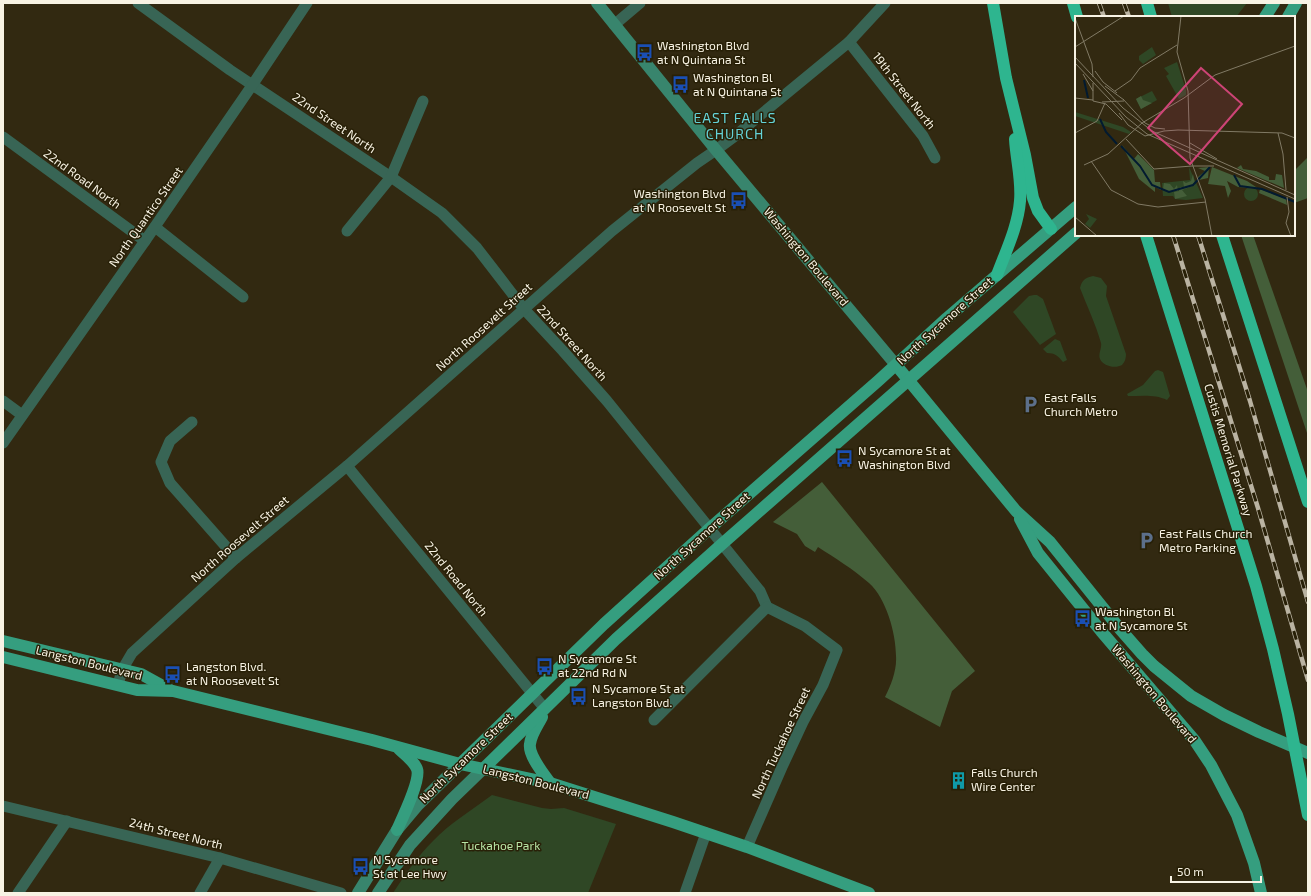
<svg xmlns="http://www.w3.org/2000/svg" width="1311" height="896" font-family="'Exo 2',sans-serif">
	<style>
		.green { fill: #2f4725 }
		.forest { fill: #445e39 }
		.lines { fill: none; stroke-linecap: round; stroke-linejoin: round }
		.street { stroke: #386555; stroke-width: 11 }
		.secondary { stroke: #38856d; stroke-width: 12 }
		.primary { stroke: #359e7f; stroke-width: 12 }
		.highway { stroke: #2eb58f; stroke-width: 12 }
		.rail-casing { stroke: #bab3a2; stroke-width: 4.5 }
		.rail { stroke: #282007; stroke-width: 3; stroke-dasharray: 9; stroke-linecap: butt }
		.labels { text-anchor: middle; stroke-width: 3; stroke-linejoin: round; paint-order: stroke }
		.poi-label { font-size: 12px; fill: #f8f3e4; stroke: #282007; text-anchor: start }
		.street-label { font-size: 12px; fill: #f8f3e4; stroke: #282007 }
		.park-label { font-size: 12px; fill: #b7e4a5; stroke: #282007 }
		.quarter-label { font-size: 14px; letter-spacing: 1px; fill: #65d2d7; stroke: #282007 }
		.inset-river { fill: none; stroke: #021a30; stroke-width: 2 }
		.inset-road { fill: none; stroke: #817a65; stroke-width: 1 }
		.view { fill: #cd4476; fill-opacity: 0.15; stroke: #cd4476; stroke-width: 2 }
		.inset-edge { fill: none; stroke: #f8f3e4; stroke-width: 2 }
	</style>
	<rect width="100%" height="100%" fill="#322911"/>
	<!-- green -->
	<g class="green">
		<polygon points="1168,3 1247,3 1236,17 1172,17"/>
		<path d="M1093,276L1101,278L1107,286L1106,296L1126,354C1126,358 1125,362 1122,365C1115,369 1103,366 1100,359C1098,354 1102,348 1101,343C1096,325 1087,306 1080,288C1082,280 1085,278 1093,276Z"/>
		<polygon points="1034,295 1037,295 1043,299 1056,334 1040,345 1013,312 1029,296"/>
		<path d="M1055,339L1060,341L1067,360L1063,362C1058,356 1055,353 1047,353L1043,349Z"/>
		<path d="M1158,370L1163,372L1170,396L1167,400C1155,394 1142,396 1128,396L1127,394L1143,385L1155,371Z"/>
		<path d="M492,795L542,808L551,809L564,808L616,824L588,893H393C405,875 417,857 433,841C450,823 472,810 492,795Z"/>
	</g>
	<!-- forest -->
	<g class="forest">
		<polygon points="1308,157 1308,198 1294,203 1294,171"/>
		<polygon points="1241,235 1253,235 1308,392 1308,436"/>
		<path d="M822,482L975,671L952,691L940,727L885,697C891,685 897,670 896,656C896,633 886,598 869,583C853,569 835,558 818,547L815,552L805,546L797,534L773,522Z"/>
	</g>
	<g class="lines">
		<!-- street -->
		<g class="street">
			<polyline points="138,3 230,70 391,177 442,213 477,248 524,309 563,351 607,401 760,591 767,607 805,626 837,650 823,685 803,722 782,767 747,847"/>
			<polyline points="614,25 640,3"/>
			<polyline points="849,42 923,136 935,158"/>
			<polyline points="3,137 145,241"/>
			<polyline points="155,227 243,297"/>
			<polyline points="347,231 391,177 423,101"/>
			<polyline points="3,401 22,415"/>
			<polyline points="192,422 170,441 161,462 170,483 236,558"/>
			<polyline points="3,443 145,241 253,84 307,3"/>
			<polyline points="347,466 545,709"/>
			<polyline points="118,685 122,670 132,653 236,558 347,466 612,231 697,163 716,150 735,136 849,42 885,3"/>
			<polyline points="654,720 767,607"/>
			<polyline points="3,806 220,858 341,893"/>
			<polyline points="18,893 67,821"/>
			<polyline points="200,893 220,858"/>
			<polyline points="685,893 706,833"/>
		</g>
		<!-- secondary -->
		<g class="secondary">
			<polyline points="597,3 716,150 896,365"/>
			<polyline points="358,893 397,830 418,805 460,764"/>
			<polyline points="378,893 410,845 452,799 484,768"/>
		</g>
		<!-- primary -->
		<g class="primary">
			<polyline points="1265,17 1274,3"/>
			<polyline points="1288,17 1296,3"/>
			<polyline points="896,365 1016,511 1050,542 1120,629 1142,654 1154,666 1191,696 1224,715 1259,732 1308,753"/>
			<polyline points="1020,519 1038,553 1101,631 1195,741 1211,765 1237,815 1254,863 1261,893"/>
			<polyline points="3,641 141,674 170,690"/>
			<polyline points="3,657 137,690 173,691 372,740 460,764 550,783 673,822 747,847 869,893"/>
			<path d="M542,717C538,725 531,734 530,744C528,755 543,773 550,783"/>
			<polyline points="460,764 604,624 709,529 878,381 947,318 1076,207"/>
			<polyline points="484,768 616,639 722,544 1076,233"/>
			<path d="M397,830C402,819 421,780 417,769C414,761 405,755 399,749"/>
		</g>
		<!-- highway -->
		<g class="highway">
			<polyline points="993,3 1006,78 1025,155 1033,198 1038,211 1051,229"/>
			<polyline points="1073,3 1077,17"/>
			<polyline points="1147,3 1151,17"/>
			<polyline points="1146,235 1256,586 1273,649 1288,714 1308,815"/>
			<polyline points="1222,235 1308,502"/>
			<path d="M997,275C1006,251 1018,226 1020,201C1022,180 1016,159 1015,139"/>
		</g>
		<defs>
			<g id="rail">
				<polyline points="1099,3 1104,17"/>
				<polyline points="1124,3 1129,17"/>
				<polyline points="1173,235 1258,508 1308,680"/>
				<polyline points="1198,235 1250,401 1308,602"/>
			</g>
		</defs>
		<!-- rail casing -->
		<use href="#rail" class="rail-casing"/>
		<!-- rail -->
		<use href="#rail" class="rail"/>
	</g>
	<!-- icons -->
	<defs>
		<symbol id="bus-bare" viewBox="-9 -9 18 18"><path d="M-5-6H5V4H4V6H2V4H-2V6H-4V4H-5ZM-3.5-4V0h7V-4ZM-3.5 1.2v1.5H-2V1.2ZM2 1.2v1.5H3.5V1.2Z" fill="#1a4fb4" stroke="#282007" stroke-width="2.5" paint-order="stroke"/></symbol>
		<symbol id="parking-bare" viewBox="-9 -9 18 18"><path d="M-3.5-5.5H1a3.5 3.5 0 0 1 0 7H-1V5.5H-3.5ZM-1-3.4V-.6H.8a1.4 1.4 0 0 0 0-2.8Z" fill="#5c6f8a" stroke="#282007" stroke-width="2.5" paint-order="stroke"/></symbol>
		<symbol id="building-bare" viewBox="-9 -9 18 18"><path d="M-4-6H4V6H1V3H-1V6H-4ZM-2.5-4.3h1.7v1.8h-1.7ZM.8-4.3h1.7v1.8H.8ZM-2.5-1h1.7V.8h-1.7ZM.8-1h1.7V.8H.8Z" fill="#0f9aa8" stroke="#282007" stroke-width="2.5" paint-order="stroke"/></symbol>
	</defs>
	<g fill-rule="evenodd">
		<use href="#bus-bare" x="632" y="40" width="25" height="25"/>
		<use href="#bus-bare" x="668" y="72" width="25" height="25"/>
		<use href="#bus-bare" x="726" y="188" width="25" height="25"/>
		<use href="#parking-bare" x="1018" y="392" width="25" height="25"/>
		<use href="#bus-bare" x="832" y="446" width="25" height="25"/>
		<use href="#parking-bare" x="1134" y="528" width="25" height="25"/>
		<use href="#bus-bare" x="1070" y="606" width="25" height="25"/>
		<use href="#bus-bare" x="532" y="654" width="25" height="25"/>
		<use href="#bus-bare" x="160" y="662" width="25" height="25"/>
		<use href="#bus-bare" x="566" y="684" width="25" height="25"/>
		<use href="#building-bare" x="946" y="768" width="25" height="25"/>
		<use href="#bus-bare" x="348" y="854" width="25" height="25"/>
	</g>
	<g class="labels">
		<!-- poi labels -->
		<g class="poi-label">
			<text x="657" y="50">Washington Blvd<tspan x="657" dy="14">at N Quintana St</tspan></text>
			<text x="693" y="82">Washington Bl<tspan x="693" dy="14">at N Quintana St</tspan></text>
			<text x="726" y="198" text-anchor="end">Washington Blvd<tspan x="726" dy="14">at N Roosevelt St</tspan></text>
			<text x="1044" y="402">East Falls<tspan x="1044" dy="14">Church Metro</tspan></text>
			<text x="858" y="455">N Sycamore St at<tspan x="858" dy="14">Washington Blvd</tspan></text>
			<text x="1159" y="538">East Falls Church<tspan x="1159" dy="14">Metro Parking</tspan></text>
			<text x="1095" y="616">Washington Bl<tspan x="1095" dy="14">at N Sycamore St</tspan></text>
			<text x="558" y="663">N Sycamore St<tspan x="558" dy="14">at 22nd Rd N</tspan></text>
			<text x="186" y="671">Langston Blvd.<tspan x="186" dy="14">at N Roosevelt St</tspan></text>
			<text x="592" y="693">N Sycamore St at<tspan x="592" dy="14">Langston Blvd.</tspan></text>
			<text x="971" y="777">Falls Church<tspan x="971" dy="14">Wire Center</tspan></text>
			<text x="373" y="864">N Sycamore<tspan x="373" dy="14">St at Lee Hwy</tspan></text>
		</g>
		<!-- street labels -->
		<g class="street-label">
			<text transform="translate(904 91) rotate(52)" y="4">19th Street North</text>
			<text transform="translate(334 123) rotate(34)" y="4">22nd Street North</text>
			<text transform="translate(82 179) rotate(36)" y="4">22nd Road North</text>
			<text transform="translate(146 217) rotate(-55)" y="4">North Quantico Street</text>
			<text transform="translate(806 257) rotate(50)" y="4">Washington Boulevard</text>
			<text transform="translate(945 321) rotate(-42)" y="4">North Sycamore Street</text>
			<text transform="translate(484 327) rotate(-42)" y="4">North Roosevelt Street</text>
			<text transform="translate(572 343) rotate(48)" y="4">22nd Street North</text>
			<text transform="translate(1228 450) rotate(73)" y="4">Custis Memorial Parkway</text>
			<text transform="translate(702 536) rotate(-42)" y="4">North Sycamore Street</text>
			<text transform="translate(240 539) rotate(-41)" y="4">North Roosevelt Street</text>
			<text transform="translate(456 579) rotate(51)" y="4">22nd Road North</text>
			<text transform="translate(89 663) rotate(14)" y="4">Langston Boulevard</text>
			<text transform="translate(1154 694) rotate(50)" y="4">Washington Boulevard</text>
			<text transform="translate(781 743) rotate(-65)" y="4">North Tuckahoe Street</text>
			<text transform="translate(466 758) rotate(-44)" y="4">North Sycamore Street</text>
			<text transform="translate(536 782) rotate(14)" y="4">Langston Boulevard</text>
			<text transform="translate(176 834) rotate(14)" y="4">24th Street North</text>
		</g>
		<!-- park labels -->
		<g class="park-label">
			<text x="501" y="850">Tuckahoe Park</text>
		</g>
		<!-- quarter labels -->
		<g class="quarter-label">
			<text x="735" y="123">EAST FALLS<tspan x="735" dy="16">CHURCH</tspan></text>
		</g>
	</g>
	<!-- overview -->
	<g transform="translate(1075 16)">
		<rect width="220" height="220" fill="#322911"/>
		<path d="M77,31L81,39L68,48L64,44V40ZM102,46L111,74V79L104,83L91,60L94,58L89,52ZM77,75L82,84L66,93L61,83ZM0,96L48,111L56,116L54,118L0,100ZM114,151L128,182L111,184L100,183L98,180H88L87,167L115,164ZM169 178a7 7 0 1 1 14 0a7 7 0 1 1-14 0ZM11,198L22,203L15,212L10,208L14,203Z" fill="#2f4725"/>
		<path d="M66,80L68,84L77,87L66,93L61,83ZM47,129L59,143L63,138L79,154L80,166H85L86,174L80,171V176L64,163ZM166,149L168,153L181,155L194,161V164H200L201,158L207,159L209,172L162,152ZM134,151L133,162L124,164L123,161L130,155L123,152ZM137,151L172,165L184,173L163,171L152,165L156,175L153,182L150,170L133,168ZM118,158L120,169L107,174L112,180L100,183L99,176L104,175L105,171H109L108,165L111,167L116,165ZM89,167L95,168L99,173L102,169L103,175L92,176L88,173ZM185,173L211,183L212,189L184,177Z" fill="#445e39"/>
		<path class="inset-river" d="M9,64L13,82M25,103L31,116L42,128M46,130L65,150L77,169L94,176L118,169L135,151M159,159L165,170L187,173L220,186"/>
		<path class="inset-road" d="M106,0L102,36L113,75L115,142L130,183L137,220M0,2L17,48L18,61M0,31L49,0M0,41L48,92L77,115L220,179M0,47L51,101L72,118L220,183M20,55L28,66L42,77M8,58L18,75M18,67V85L31,88L47,104M30,70L49,84M40,75L56,64L65,52L102,29M0,82L18,84M48,83L70,107L80,112L90,113M27,86L49,85M44,97L53,109M53,109L70,120L89,115L103,114L207,117L220,122M0,117L22,105L30,87M203,117L208,138L211,174M51,123L79,153L117,150M115,127L142,143M16,145L36,174L63,188L83,191L131,186M9,149L33,138L67,107L109,82L140,59L220,30M117,150H139M212,181L214,196L211,207L216,220M0,201L22,220"/>
		<path class="view" d="M126,52L167,88L115,148L73,112Z"/>
		<rect width="220" height="220" class="inset-edge"/>
	</g>
	<!-- border -->
	<rect width="1311" height="896" fill="none" stroke="#f8f3e4" stroke-width="8"/>
	<!-- scale -->
	<path d="M1171 876v6h90v-6" fill="none" stroke="#f8f3e4" stroke-width="2"/>
	<text x="1177" y="876" font-size="12" fill="#f8f3e4" stroke="#282007" stroke-width="3" paint-order="stroke">50 m</text>
</svg>
